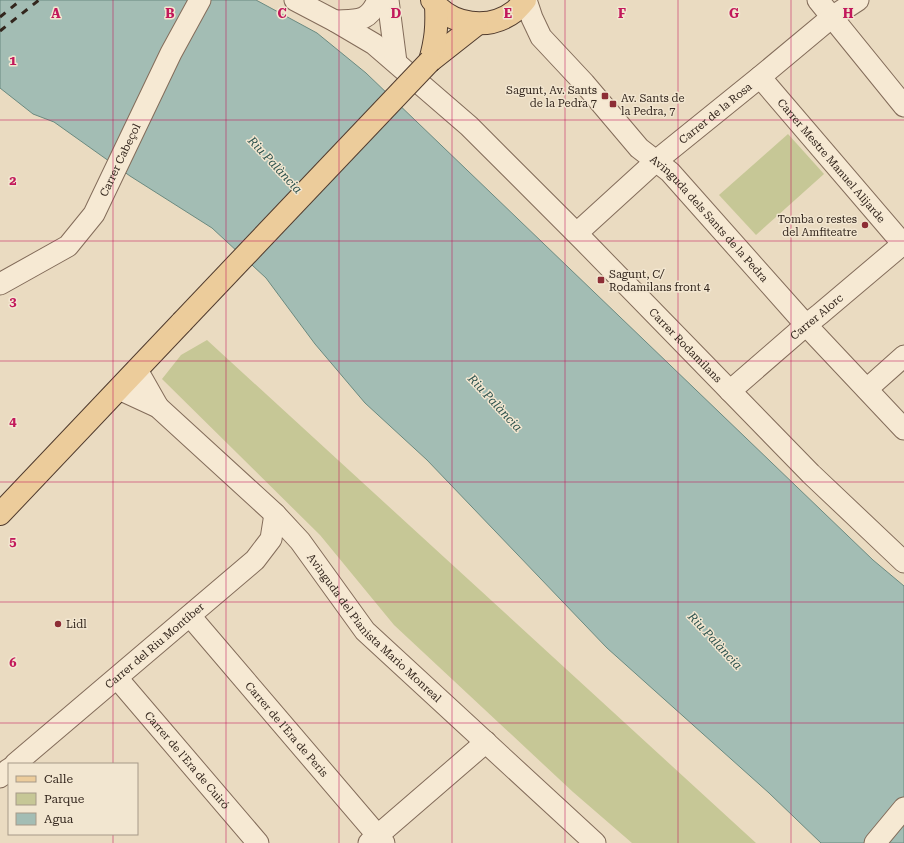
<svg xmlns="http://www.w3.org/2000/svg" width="904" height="843" font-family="'Roboto Serif',serif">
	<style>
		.green { fill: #c6c796 }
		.water { fill: #a3bdb4; stroke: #6b8a80 }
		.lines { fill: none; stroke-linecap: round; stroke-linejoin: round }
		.minor-casing { stroke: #836c5a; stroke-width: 23 }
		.major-casing { stroke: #503b2e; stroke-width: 24 }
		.minor { stroke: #f6e9d3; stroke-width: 21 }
		.major { stroke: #eccc9b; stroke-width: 22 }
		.rail { stroke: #33261d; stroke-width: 3; stroke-dasharray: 7 7; stroke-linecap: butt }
		.major-bridge-casing { stroke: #503b2e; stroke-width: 24; stroke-linecap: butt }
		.major-bridge { stroke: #eccc9b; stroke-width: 22 }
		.grid { fill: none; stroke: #c2185b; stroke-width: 1; stroke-opacity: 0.55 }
		.poi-dot { fill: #8d2e36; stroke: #f2e6d0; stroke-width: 1.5 }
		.labels { text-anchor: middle; stroke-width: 3; stroke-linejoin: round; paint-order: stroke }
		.poi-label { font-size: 11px; fill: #33261d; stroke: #f2e6d0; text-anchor: start }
		.street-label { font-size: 11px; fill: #33261d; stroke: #f2e6d0 }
		.water-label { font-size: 12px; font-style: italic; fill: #2d524d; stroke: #f2e6d0 }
		.grid-label { font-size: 13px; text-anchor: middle; font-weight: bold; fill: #c2185b; stroke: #f2e6d0; stroke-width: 3; stroke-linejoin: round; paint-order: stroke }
	</style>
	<rect width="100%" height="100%" fill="#eadbc1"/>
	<!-- green -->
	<g class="green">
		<polygon points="788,134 824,174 756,235 719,195"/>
		<polygon points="207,340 756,843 632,843 573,792 394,625 320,535 162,379 181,355"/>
	</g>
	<!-- water -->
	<polygon class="water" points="0,0 256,0 317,33 366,73 873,560 904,586 904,843 821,843 769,793 607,648 427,460 365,403 315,344 266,278 212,228 130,176 54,122 33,114 0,88"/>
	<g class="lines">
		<defs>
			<g id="minor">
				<path id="s1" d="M295,0L335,21L374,44L469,126L583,240L811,474L904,562"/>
				<polyline points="388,0 396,62"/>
				<path id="s2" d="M526,0L532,18L541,37L584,83L639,148L670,172L806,325L904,429"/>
				<polyline points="818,0 904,106"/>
				<path d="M335,21C357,20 368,23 378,0"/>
				<path id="s3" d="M760,77L903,244"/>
				<path id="s4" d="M577,233L656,161L760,77L832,17L858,0"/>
				<path id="s5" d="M0,284L68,246L94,214L171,53L200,0"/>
				<polyline points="137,370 158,407"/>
				<path id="s6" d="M119,389L158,407L275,514L300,541L365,631L595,843"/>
				<polyline points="867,389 904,356"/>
				<path id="s7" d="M730,391L806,325L820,314L904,243"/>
				<path id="s8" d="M190,616L384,843"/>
				<path id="s9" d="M117,678L258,843"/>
				<path id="s10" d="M15,764L255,560L271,539L275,514"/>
				<polyline points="0,777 9,769"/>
				<polyline points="369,843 486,742"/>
				<polyline points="875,843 904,808"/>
			</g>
			<g id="major">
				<path d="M432,0C451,26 489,31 515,11C518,8 522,4 525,0"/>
				<polyline points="430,61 477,24"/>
				<path d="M430,61C436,39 437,27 436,5"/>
				<polyline points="0,514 182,322"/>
			</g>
		</defs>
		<!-- minor casing -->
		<use href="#minor" class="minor-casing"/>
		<!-- major casing -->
		<use href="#major" class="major-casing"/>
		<!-- minor -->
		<use href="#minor" class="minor"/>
		<!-- major -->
		<use href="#major" class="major"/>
		<!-- rail -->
		<g class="rail">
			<polyline points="0,17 21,0"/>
			<polyline points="0,31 39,0"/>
		</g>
		<defs>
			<polyline id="major-bridge" points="182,322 430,61"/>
		</defs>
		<!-- major-bridge casing -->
		<use href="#major-bridge" class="major-bridge-casing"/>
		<!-- major-bridge -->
		<use href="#major-bridge" class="major-bridge"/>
	</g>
	<!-- grid -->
	<path class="grid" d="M113,0V764M226,0V843M339,0V843M452,0V843M565,0V843M678,0V843M791,0V843M0,120H904M0,241H904M0,361H904M0,482H904M0,602H904M0,723H904M113,834V843"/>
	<!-- markers -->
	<g class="poi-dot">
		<rect x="601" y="92" width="8" height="8" rx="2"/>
		<rect x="609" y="100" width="8" height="8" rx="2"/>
		<circle cx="865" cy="225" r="4"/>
		<rect x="597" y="276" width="8" height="8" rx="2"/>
		<circle cx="58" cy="624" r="4"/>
	</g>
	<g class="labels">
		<!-- poi labels -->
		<g class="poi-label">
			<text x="597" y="94" text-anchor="end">Sagunt, Av. Sants<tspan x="597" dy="13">de la Pedra 7</tspan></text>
			<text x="621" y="102">Av. Sants de<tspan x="621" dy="13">la Pedra, 7</tspan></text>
			<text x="857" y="223" text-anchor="end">Tomba o restes<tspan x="857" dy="13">del Amfiteatre</tspan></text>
			<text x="609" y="278">Sagunt, C/<tspan x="609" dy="13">Rodamilans front 4</tspan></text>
			<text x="66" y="628">Lidl</text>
		</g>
		<!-- street labels -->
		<g class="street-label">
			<text dy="4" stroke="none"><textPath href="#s4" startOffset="183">Carrer de la Rosa</textPath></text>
			<text dy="4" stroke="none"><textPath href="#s5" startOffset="179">Carrer Cabeçol</textPath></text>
			<text dy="4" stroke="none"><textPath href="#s3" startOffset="110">Carrer Mestre Manuel Alijarde</textPath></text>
			<text dy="4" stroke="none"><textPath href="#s2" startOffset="288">Avinguda dels Sants de la Pedra</textPath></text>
			<text dy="4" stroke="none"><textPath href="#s7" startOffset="114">Carrer Alorc</textPath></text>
			<text dy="4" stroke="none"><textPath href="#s1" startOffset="524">Carrer Rodamilans</textPath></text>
			<text dy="4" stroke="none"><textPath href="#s6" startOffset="353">Avinguda del Pianista Mario Monreal</textPath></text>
			<text dy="4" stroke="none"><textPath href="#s10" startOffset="183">Carrer del Riu Montíber</textPath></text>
			<text dy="4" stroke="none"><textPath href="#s8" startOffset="149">Carrer de l'Era de Peris</textPath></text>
			<text dy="4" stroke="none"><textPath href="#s9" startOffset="108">Carrer de l'Era de Cuiró</textPath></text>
		</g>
		<!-- water labels -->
		<g class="water-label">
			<text transform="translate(275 165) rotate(47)" y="4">Riu Palància</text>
			<text transform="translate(495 403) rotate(47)" y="4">Riu Palància</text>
			<text transform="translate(715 641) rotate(47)" y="4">Riu Palància</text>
		</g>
	</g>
	<g class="grid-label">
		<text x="56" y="18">A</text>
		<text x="170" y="18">B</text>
		<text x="282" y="18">C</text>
		<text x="396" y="18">D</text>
		<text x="508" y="18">E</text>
		<text x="622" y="18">F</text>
		<text x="734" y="18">G</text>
		<text x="848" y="18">H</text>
		<text x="13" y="65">1</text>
		<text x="13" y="185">2</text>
		<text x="13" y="306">3</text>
		<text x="13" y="426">4</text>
		<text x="13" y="546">5</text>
		<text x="13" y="667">6</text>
	</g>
	<!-- legend -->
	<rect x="8" y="763" width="130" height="72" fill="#f2e6d0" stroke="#a69988"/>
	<rect x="16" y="776" width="20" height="6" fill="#eccc9b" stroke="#a69988"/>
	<text x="44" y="783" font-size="12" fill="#33261d">Calle</text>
	<rect x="16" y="793" width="20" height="12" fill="#c6c796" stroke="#a69988"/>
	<text x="44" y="803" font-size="12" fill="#33261d">Parque</text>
	<rect x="16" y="813" width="20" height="12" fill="#a3bdb4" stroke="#a69988"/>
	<text x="44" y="823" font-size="12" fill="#33261d">Agua</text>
</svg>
